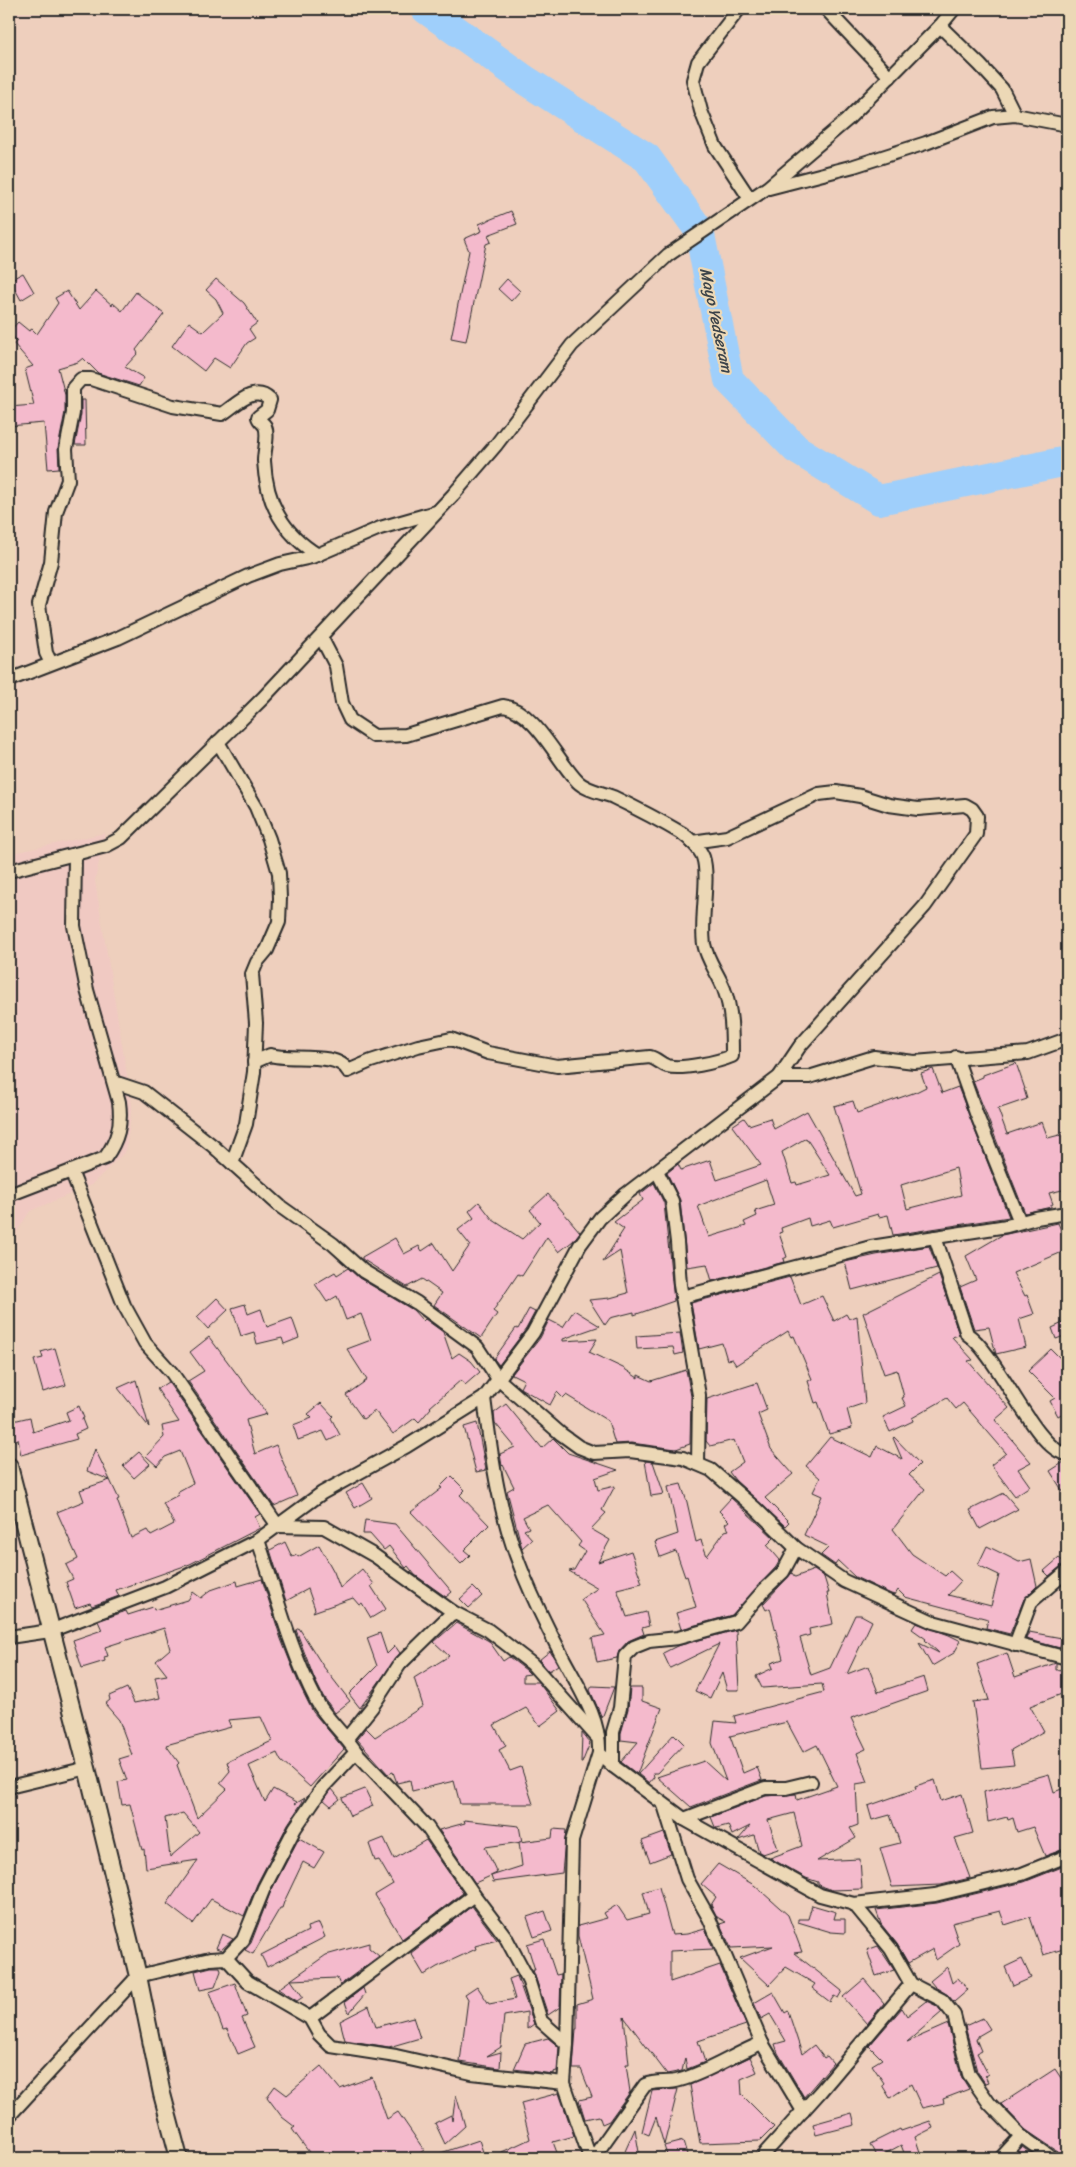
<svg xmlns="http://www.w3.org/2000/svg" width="1076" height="2167" font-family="Sriracha,sans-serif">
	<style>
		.built { fill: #f0c9c2 }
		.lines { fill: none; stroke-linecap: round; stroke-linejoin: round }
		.river { stroke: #9fcffb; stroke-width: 30 }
		.building { fill: #f4bacc; stroke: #2b2b2b; fill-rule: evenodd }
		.minor-casing { stroke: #2b2b2b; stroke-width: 16 }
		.tertiary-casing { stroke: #2b2b2b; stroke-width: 20 }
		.minor { stroke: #ecd8b6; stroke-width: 12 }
		.tertiary { stroke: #ecd8b6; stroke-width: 16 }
		.labels { text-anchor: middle; stroke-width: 4.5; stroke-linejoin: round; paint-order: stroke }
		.water-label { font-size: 16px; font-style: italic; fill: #3c444a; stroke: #ecd8b6 }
	</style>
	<rect width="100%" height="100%" fill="#eecfbd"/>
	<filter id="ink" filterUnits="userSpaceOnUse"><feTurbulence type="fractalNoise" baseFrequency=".02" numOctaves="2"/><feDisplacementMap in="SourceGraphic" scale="10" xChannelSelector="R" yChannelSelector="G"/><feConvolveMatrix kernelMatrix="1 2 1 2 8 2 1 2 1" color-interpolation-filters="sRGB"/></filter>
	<g filter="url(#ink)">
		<!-- built -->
		<polygon class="built" points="105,833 95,881 132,1105 126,1151 91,1185 30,1211 9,1244 9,854"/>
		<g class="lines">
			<!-- river -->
			<polyline class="river" points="426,9 525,80 647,158 699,230 729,380 796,449 879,500 1067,461"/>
		</g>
		<!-- building -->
		<g class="building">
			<polygon points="511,211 517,224 488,235 491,242 486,244 466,341 451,338 469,251 464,239 482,231 479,224"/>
			<polygon points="23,273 34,292 21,300 10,280"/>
			<polygon points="216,279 244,303 257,323 249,329 255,338 247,343 230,368 214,358 204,371 172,346 189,322 203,332 223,313 216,299 206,290"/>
			<polygon points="507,279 520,291 511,301 498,289"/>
			<polygon points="67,291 79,310 96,291 112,305 113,303 122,311 136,292 164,314 136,350 138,353 125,367 144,378 139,386 98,373 83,358 78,362 58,368 65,395 65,412 58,448 59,468 48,469 44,423 9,426 9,407 34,405 25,369 33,366 14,344 17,341 9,332 18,322 29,331 32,329 37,334 58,303 55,298"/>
			<polygon points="81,400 85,400 86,445 75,445 81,414"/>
			<polygon points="1016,1063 1025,1089 1024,1089 1027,1099 998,1109 1007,1134 1042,1122 1048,1138 1067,1133 1067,1189 1049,1193 1053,1204 1051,1205 1051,1207 1025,1213 973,1081 983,1077 983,1075"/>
			<path d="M933,1069L942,1093L958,1087L1009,1217L893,1235L888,1215L879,1217L878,1214L833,1227L830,1220L810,1226L808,1218L781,1228L782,1232L779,1233L787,1257L783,1259L784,1262L712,1281L707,1264L687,1267L680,1200L667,1173L678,1164L681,1170L710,1160L717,1180L761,1165L732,1126L744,1118L749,1125L770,1118L774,1129L807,1111L855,1196L861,1194L834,1106L853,1101L857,1113L916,1092L926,1087L921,1073ZM806,1138L830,1175L797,1185L796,1182L792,1183L782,1152ZM956,1168L961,1195L907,1209L901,1185ZM766,1180L774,1205L755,1211L757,1216L744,1222L746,1226L709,1237L698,1206Z"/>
			<polygon points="654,1183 664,1203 674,1301 634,1315 634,1312 610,1318 605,1325 589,1300 610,1298 628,1293 620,1251 603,1262 624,1229 614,1222 643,1200 640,1194"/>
			<polygon points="548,1194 580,1232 573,1241 559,1252 547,1237 522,1276 518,1274 493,1311 497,1314 481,1338 434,1305 442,1293 422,1279 407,1287 362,1259 362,1257 395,1238 404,1254 419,1246 422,1251 434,1243 452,1271 470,1245 458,1230 474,1218 469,1211 479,1202 493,1220 522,1239 540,1222 530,1210"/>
			<polygon points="1058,1223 1067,1244 1067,1250 1013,1273 1025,1296 1027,1295 1034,1314 1019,1319 1026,1347 996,1354 989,1327 974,1329 960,1287 976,1280 966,1256 1002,1235"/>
			<polygon points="929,1246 937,1268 852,1290 845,1262 876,1255"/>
			<polygon points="348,1268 359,1278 413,1310 423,1321 425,1319 443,1332 452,1358 459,1353 471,1361 480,1372 465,1385 461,1380 430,1407 431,1408 419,1422 415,1418 393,1434 375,1411 363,1419 346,1395 367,1380 347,1349 371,1340 361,1314 346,1320 337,1296 327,1302 315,1284 335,1272 337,1275"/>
			<polygon points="939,1275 959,1335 952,1337 973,1360 968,1361 1009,1408 995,1420 1031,1462 1018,1469 1030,1486 1015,1496 991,1465 1006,1453 963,1403 956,1409 947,1398 912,1418 913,1421 890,1432 883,1417 906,1406 902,1398 904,1397 897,1370 884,1374 863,1313"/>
			<polygon points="790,1277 801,1305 822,1296 834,1321 846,1314 849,1319 857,1316 865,1403 847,1409 852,1428 829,1434 818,1402 815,1403 808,1381 812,1379 794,1336 791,1337 788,1331 736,1365 732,1359 727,1360 722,1343 699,1349 691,1303"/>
			<polygon points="217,1298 228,1310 208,1329 197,1317"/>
			<polygon points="245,1304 248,1314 261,1309 267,1327 292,1318 299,1338 284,1344 282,1338 257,1344 254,1332 241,1336 232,1308"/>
			<polygon points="529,1309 535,1312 526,1329 499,1365 494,1359 516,1328 518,1329"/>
			<polygon points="574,1310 600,1326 563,1339 563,1341 597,1339 589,1352 623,1368 638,1378 638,1375 651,1381 686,1370 691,1396 690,1444 676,1449 631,1443 615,1444 608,1421 566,1395 563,1398 557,1392 550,1405 520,1388 524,1380 512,1374 540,1338 549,1320 563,1327"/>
			<polygon points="1067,1321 1067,1335 1056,1339 1052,1328"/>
			<polygon points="680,1333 683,1353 675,1355 673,1347 637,1349 636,1336"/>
			<polygon points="209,1337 267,1414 246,1420 255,1454 276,1445 297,1496 274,1506 188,1381 204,1371 190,1352"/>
			<polygon points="55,1348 66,1385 43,1392 34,1360 43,1358 41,1352"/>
			<polygon points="1051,1349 1067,1365 1067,1411 1058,1416 1050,1401 1055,1398 1028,1371"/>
			<polygon points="136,1380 149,1427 118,1388"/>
			<polygon points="168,1382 260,1514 255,1517 260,1528 190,1564 116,1590 119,1596 92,1606 90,1603 75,1608 66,1582 73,1579 66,1565 78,1559 57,1512 84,1501 80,1490 110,1480 119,1499 117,1500 131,1538 147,1530 151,1536 174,1524 163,1503 178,1495 177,1492 193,1483 180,1451 165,1457 157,1466 146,1456 164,1437 162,1426 179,1422 157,1389"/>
			<polygon points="757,1383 767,1410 758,1414 771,1449 793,1474 765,1498 789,1522 785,1526 735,1480 729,1472 743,1462 734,1440 710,1446 706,1441 707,1399"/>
			<polygon points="321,1403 333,1416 331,1418 340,1435 328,1441 323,1431 298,1440 293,1425 312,1418 308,1414"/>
			<polygon points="506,1404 542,1448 553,1438 568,1453 618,1470 595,1478 598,1490 615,1486 602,1510 606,1513 591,1529 610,1540 598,1562 631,1551 642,1583 617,1589 627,1617 646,1612 649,1626 642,1628 644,1634 628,1641 619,1651 617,1658 597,1662 592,1638 605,1635 581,1599 598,1588 569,1571 574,1570 585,1551 578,1546 581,1542 548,1505 523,1517 529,1528 524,1530 532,1539 522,1548 507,1491 514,1487 503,1465 502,1466 500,1454 515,1447 495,1423 494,1413"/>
			<polygon points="79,1406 84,1418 82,1419 86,1429 75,1434 77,1439 21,1455 18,1439 12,1441 9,1422 30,1417 33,1432 69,1420 66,1412"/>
			<polygon points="477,1423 486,1470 476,1472 464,1427"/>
			<polygon points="830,1437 872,1457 877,1446 902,1459 893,1438 894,1437 920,1464 909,1475 925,1489 893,1529 912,1554 945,1576 950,1571 961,1581 948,1595 991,1606 999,1575 978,1565 987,1546 1019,1562 1031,1559 1037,1586 1024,1599 1010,1634 986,1628 988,1619 905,1597 898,1590 895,1595 891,1594 855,1577 838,1561 835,1565 821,1555 829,1547 804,1535 822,1496 813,1492 820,1478 806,1466"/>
			<polygon points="95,1449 110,1480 87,1471"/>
			<polygon points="139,1452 150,1464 134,1478 123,1466"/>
			<polygon points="645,1461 653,1462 664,1494 651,1496"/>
			<polygon points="1064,1462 1067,1462 1067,1498 1050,1471"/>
			<polygon points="451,1476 465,1490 460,1495 489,1525 464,1550 470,1555 461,1564 411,1512 442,1488 440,1487"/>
			<polygon points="363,1483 372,1498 355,1508 346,1493"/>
			<polygon points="681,1484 687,1502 696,1542 701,1540 707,1556 725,1531 729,1530 725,1524 729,1521 719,1511 731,1498 774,1538 767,1545 780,1560 776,1567 732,1615 681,1629 676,1613 696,1607 687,1576 685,1577 676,1551 660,1557 655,1542 678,1534 668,1487"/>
			<polygon points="1004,1493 1018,1509 980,1529 970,1510"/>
			<polygon points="365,1520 395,1524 452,1592 446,1597 415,1575 408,1566 406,1568 389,1546 384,1550 370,1534 363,1534"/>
			<polygon points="285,1542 292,1557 297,1555 298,1557 319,1545 334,1572 340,1588 362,1569 374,1584 371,1586 386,1609 371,1618 362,1603 359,1605 353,1598 313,1612 315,1609 308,1589 286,1601 270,1550"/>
			<polygon points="1059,1558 1065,1563 1049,1576 1044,1571"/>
			<polygon points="814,1570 824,1577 829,1593 827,1593 833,1624 809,1629 810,1635 800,1638 811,1675 830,1668 855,1615 861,1615 872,1621 847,1674 868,1666 878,1692 924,1677 928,1691 851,1718 866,1749 857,1753 868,1782 856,1784 858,1825 850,1828 856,1838 817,1861 860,1859 862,1889 832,1890 823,1887 818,1884 818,1882 806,1878 770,1858 802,1846 794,1813 768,1820 778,1849 763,1854 759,1852 754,1835 738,1840 750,1826 732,1835 728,1825 717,1828 715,1827 711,1817 766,1796 796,1794 797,1800 837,1786 817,1745 803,1752 787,1722 730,1736 743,1773 757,1767 762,1780 691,1807 657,1777 704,1761 726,1781 712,1743 715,1721 736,1723 734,1716 824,1692 822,1684 762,1688 756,1676 773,1668 771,1663 783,1659 770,1608 766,1610 763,1604 792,1573 795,1577"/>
			<path d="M262,1579L281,1639L299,1684L313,1712L344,1749L310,1787L281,1761L277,1753L249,1766L265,1802L273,1789L297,1802L295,1804L305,1798L288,1824L257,1884L244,1916L211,1899L193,1924L167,1904L198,1860L146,1868L144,1849L142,1850L130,1804L122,1805L118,1782L127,1780L119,1759L132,1755L119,1720L105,1704L110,1700L109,1696L127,1688L134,1703L160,1698L155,1677L167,1675L156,1661L170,1649L164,1628L105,1647L108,1656L104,1657L105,1661L82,1668L73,1640L102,1630L98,1621L126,1611L128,1615L153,1607L154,1610L188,1600L193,1592L201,1598L211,1590L237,1581L238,1586ZM261,1717L272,1741L227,1762L230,1771L220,1783L227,1789L197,1818L177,1765L179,1763L166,1745L231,1727L228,1720ZM183,1813L199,1832L170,1857L165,1818Z"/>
			<polygon points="473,1587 482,1596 469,1608 460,1599"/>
			<polygon points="456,1623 489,1641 503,1661 509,1657 526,1670 530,1674 523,1675 523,1682 538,1682 560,1711 540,1726 526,1708 494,1725 506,1746 499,1750 510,1771 521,1767 533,1804 460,1804 454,1781 412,1791 410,1780 397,1783 393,1772 388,1774 357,1739 366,1728 375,1737 423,1706 414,1678 449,1656 434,1642"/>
			<polygon points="916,1623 949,1635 961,1641 954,1653 932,1666 919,1643 939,1653 925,1640 926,1639 912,1629"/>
			<polygon points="299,1628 323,1666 350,1701 335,1713 323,1696 314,1678 296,1630"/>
			<polygon points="736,1630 739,1690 727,1690 722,1673 710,1698 695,1691 719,1644 670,1668 663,1653 677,1646"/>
			<polygon points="1029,1632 1062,1638 1060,1648 1026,1639"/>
			<polygon points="380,1633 387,1654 395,1646 400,1653 360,1708 349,1694 377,1666 367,1638"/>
			<polygon points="550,1651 558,1665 549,1671 539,1660"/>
			<polygon points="1007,1653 1015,1677 1056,1663 1056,1670 1067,1669 1067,1692 1030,1706 1044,1731 1011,1750 1014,1765 982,1768 973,1702 989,1700 977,1664"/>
			<polygon points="592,1686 614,1687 602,1718 590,1690"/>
			<polygon points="630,1688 642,1688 642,1701 662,1708 637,1774 621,1762 638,1742 621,1740 621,1733 628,1709"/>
			<polygon points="582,1733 590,1743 582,1763 581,1763"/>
			<polygon points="674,1734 684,1744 657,1773 653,1773 654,1777 649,1783 638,1774"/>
			<polygon points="1049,1774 1054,1792 1067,1787 1067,1848 1045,1856 1033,1827 1017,1832 1013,1818 1008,1820 1007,1817 988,1822 984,1792"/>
			<polygon points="935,1780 941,1801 962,1794 973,1833 955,1838 970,1878 941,1885 892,1887 880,1848 900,1843 890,1815 872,1820 868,1806 916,1789 915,1786"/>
			<polygon points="332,1789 340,1799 331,1806 324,1800"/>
			<polygon points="365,1789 373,1806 350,1816 342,1798"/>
			<polygon points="464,1820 519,1826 522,1842 485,1847 497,1873 475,1883 439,1830 465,1823"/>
			<polygon points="553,1829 566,1830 562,1873 493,1882 491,1876 522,1866 519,1842 552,1838"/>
			<polygon points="664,1833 671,1854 650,1862 642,1841"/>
			<polygon points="299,1838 324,1852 314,1868 303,1862 284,1902 282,1908 280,1908 253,1954 245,1950 251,1943 271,1891"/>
			<polygon points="384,1838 394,1859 426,1840 463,1893 402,1939 375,1895 393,1884 379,1860 375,1861 369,1844"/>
			<polygon points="718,1864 754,1885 788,1915 802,1952 794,1953 842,1991 838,1998 834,1996 830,2002 812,1988 815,1984 786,1967 769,1985 740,1958 773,1946 731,1948 720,1924 726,1922 717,1917 711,1905 716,1897 701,1884"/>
			<polygon points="1067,1865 1067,1948 1043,1955 1030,1917 1005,1925 1000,1911 952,1923 959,1944 936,1960 933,1949 908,1963 897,1944 881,1924 876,1910 937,1903 1024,1882"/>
			<polygon points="659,1887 672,1935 687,1934 705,1929 713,1949 670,1951 670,1982 720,1965 746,2025 698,2041 705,2062 687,2069 685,2058 682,2071 667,2074 624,2017 629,2064 626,2064 630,2092 609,2121 602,2124 599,2116 585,2119 579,2100 592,2097 581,2069 573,2069 576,2029 577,2029 577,2004 593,1999 578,1936 578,1926 607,1918 604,1913 617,1905 627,1920 649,1914 643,1892"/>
			<polygon points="812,1905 836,1912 834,1919 845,1919 845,1933 831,1932 798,1922 798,1919 808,1919"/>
			<polygon points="472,1906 497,1940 475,1946 476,1949 437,1967 424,1975 411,1953"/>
			<polygon points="545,1911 552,1931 534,1937 527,1917"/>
			<polygon points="319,1923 325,1937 267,1967 261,1955 308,1931 307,1927"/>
			<polygon points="222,1934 233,1939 221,1950 216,1948"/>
			<polygon points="544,1939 556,1975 561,1974 560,2007 548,2015 533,1970 535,1970 527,1944"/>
			<polygon points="369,1943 369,1948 379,1956 340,1985 337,1978 291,1980 303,1997 297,2001 278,1989 326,1955"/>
			<polygon points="878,1946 894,1970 876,1976 867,1950"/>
			<polygon points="1022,1959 1031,1978 1013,1986 1005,1967"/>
			<polygon points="211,1967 220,1967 221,1971 215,1987 200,1990 195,1971"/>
			<polygon points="947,1967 952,1983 958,1978 968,1990 954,2002 948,1995 935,1987 930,1981"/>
			<polygon points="517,1976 534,2024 527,2029 527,2012 504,2016 501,2047 487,2056 501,2052 500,2068 460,2062 468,1999 465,1994 477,1986 489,2004 515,1999 509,1979"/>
			<polygon points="864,1979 884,2003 867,2024 843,1997"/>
			<polygon points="235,1983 247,2016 242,2018 255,2047 238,2054 227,2029 223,2030 209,1992"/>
			<polygon points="363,1988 365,1994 349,2013 345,2002"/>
			<polygon points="773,1992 785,2013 788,2011 802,2054 814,2045 824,2058 827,2056 833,2063 804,2097 778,2053 775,2044 786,2041 770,2014 761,2019 754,2003"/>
			<polygon points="926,2001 937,2006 942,2012 907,2042 948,2024 961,2076 969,2089 943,2099 944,2103 922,2108 911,2084 890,2098 882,2085 884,2083 872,2065 882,2059 869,2046 902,2008 907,2016"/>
			<polygon points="369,2006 376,2027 413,2017 420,2038 389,2047 345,2040 340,2021"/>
			<polygon points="983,2018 990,2029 978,2036 978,2038 976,2039 981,2051 977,2053 988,2074 985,2076 988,2082 985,2083 977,2071 965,2026"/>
			<polygon points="548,2038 559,2047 557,2071 553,2072 553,2074 514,2069 525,2044"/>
			<polygon points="750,2057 757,2072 741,2079 742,2095 774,2127 760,2141 700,2143 690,2085"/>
			<polygon points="321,2066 340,2089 372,2077 387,2119 398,2112 424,2150 413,2158 325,2158 334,2154 311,2155 292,2129 295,2127 282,2117 267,2097 275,2086 287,2095"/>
			<polygon points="1055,2069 1067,2087 1067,2155 1063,2158 1060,2158 1057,2151 1026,2130 1001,2104"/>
			<polygon points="678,2089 664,2145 656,2117 649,2135 642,2132 652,2091"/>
			<polygon points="559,2093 574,2136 553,2142 559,2158 489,2158 530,2139 521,2103"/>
			<polygon points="456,2095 465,2126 445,2144 435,2123 451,2115 452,2121"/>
			<polygon points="852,2113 855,2125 816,2135 813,2124"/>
			<polygon points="930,2121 933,2128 915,2137 922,2158 906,2158 901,2145 877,2158 870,2144 900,2129 901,2131"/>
			<polygon points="635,2129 640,2158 622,2158"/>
			<polygon points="479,2140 484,2155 473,2158 432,2158 432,2156"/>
			<polygon points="683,2141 688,2158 668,2158 664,2146"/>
			<polygon points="1022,2147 1038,2158 1017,2158 1014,2156"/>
		</g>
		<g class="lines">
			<defs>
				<g id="minor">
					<polyline points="739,9 698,62 693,80 701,111 715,146 750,199"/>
					<polyline points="826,9 890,77"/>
					<polyline points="940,26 980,65 1002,89 1015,115"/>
					<polyline points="769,188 854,166 926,143 993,117 1015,115 1067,125"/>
					<path d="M51,663L46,653L39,605L51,562L56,512L68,480L66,449L73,413V388L81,379H91L173,406L222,414C235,406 254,384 270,400L267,410L258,417C259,421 263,423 265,426C269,436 264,450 264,461C266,502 282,533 318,555"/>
					<polyline points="9,680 118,638 248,576 280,564 312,557 380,528 436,512"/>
					<polyline points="218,742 256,807 269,839 279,873 280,898 279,922 267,950 257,962 252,974 256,1023 254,1072 246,1124 232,1163"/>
					<polyline points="9,871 106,846 121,838 263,698 453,495 496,445 572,345 668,255 767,188 847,120 940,26 954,9"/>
					<polyline points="956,1057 976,1113 1020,1222"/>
					<path d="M254,1062L270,1055C289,1061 338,1051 348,1071L371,1061L418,1046L451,1039L488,1053L557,1066L650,1057C657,1059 661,1064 667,1066C682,1070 718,1062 732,1056C732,1033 732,1010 724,989C718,973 707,960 704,944C700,919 710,878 703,857C700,849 690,839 683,834C661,821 636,808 613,797C603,793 586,790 578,782C557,761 535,710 503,706L406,735L374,736L350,720L342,703L336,666L321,637"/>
					<polyline points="779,1077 809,1077 874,1057 914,1062 1028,1053 1067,1039"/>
					<polyline points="114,1082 144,1092 213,1146 281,1207 333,1244 363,1271 417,1303 477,1347 498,1379 561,1434 579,1447 594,1453 630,1451 683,1458 711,1470 755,1508 796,1548 844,1581 933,1622 1067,1658"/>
					<polyline points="71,1171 124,1305 145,1343 172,1373 278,1526"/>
					<polyline points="657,1171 672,1201 677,1242 680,1285 699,1395 698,1464"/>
					<path d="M9,1195L105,1158C118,1140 122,1124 119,1102L87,990L74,926L75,855"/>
					<path d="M935,1237L967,1334C998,1354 1036,1452 1067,1454"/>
					<polyline points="682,1297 871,1247 1007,1226 1036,1218 1067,1213"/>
					<path d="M484,1398C492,1461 499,1516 524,1576C534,1600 546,1625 558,1648C574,1681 601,1716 599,1753L572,1841L567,2044L564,2083L590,2158"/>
					<polyline points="278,1526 324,1527 375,1556 453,1612 488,1630 532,1664 596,1736"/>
					<path d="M258,1540C276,1593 290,1650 316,1700C326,1719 344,1733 356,1752L427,1827L474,1895L505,1936L528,1979L541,2021L567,2044"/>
					<polyline points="9,1637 50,1631 165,1587 258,1540 322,1493 407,1446 484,1398 533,1333 580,1245 600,1218 626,1194 779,1077 800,1046 925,906 976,834 977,816 972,809 965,805 918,809 889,805 860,796 836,792 819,794 727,837 692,842"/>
					<polyline points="1015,1645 1031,1602 1067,1571"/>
					<polyline points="347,1738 372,1707 400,1664 453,1612"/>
					<polyline points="599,1753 613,1766 684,1819 820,1895 854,1904 935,1895 1022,1874 1067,1856"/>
					<polyline points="613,1766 613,1732 620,1708 625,1656 634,1647 649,1641 678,1638 736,1622 765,1589 783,1572 796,1548"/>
					<polyline points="9,1787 87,1768"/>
					<polyline points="664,1805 687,1879 709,1918 762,2043 803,2111"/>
					<polyline points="684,1819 765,1788 786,1788 811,1782"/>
					<polyline points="854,1904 891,1949 911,1984 942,2000 954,2015 969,2074 989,2103 1021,2136 1052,2158"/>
					<polyline points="226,1958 248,1982 310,2018 319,2034 331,2046 396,2056 471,2073 564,2083"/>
					<polyline points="310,2018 474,1895"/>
					<polyline points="9,2116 138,1976 210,1959 226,1958 243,1940 264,1888 295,1828 323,1787 356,1752"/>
					<path d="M593,2158L645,2085C657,2080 668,2084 680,2080C709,2072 734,2054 762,2043"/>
					<polyline points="764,2158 765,2153 820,2092 911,1984"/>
					<polyline points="1001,2158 1021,2136"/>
				</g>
				<polyline id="tertiary" points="9,1466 87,1768 138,1976 162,2094 179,2158"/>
			</defs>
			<!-- minor casing -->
			<use href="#minor" class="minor-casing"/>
			<!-- tertiary casing -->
			<use href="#tertiary" class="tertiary-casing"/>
			<!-- minor -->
			<use href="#minor" class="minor"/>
			<!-- tertiary -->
			<use href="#tertiary" class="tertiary"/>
		</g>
	</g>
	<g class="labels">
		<!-- water labels -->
		<g class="water-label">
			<text transform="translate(717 320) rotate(78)" y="6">Mayo Yedseram</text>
		</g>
	</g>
	<!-- margin -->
	<rect width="1076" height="2167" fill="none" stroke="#ecd8b6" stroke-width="30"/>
	<rect x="15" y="15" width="1046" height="2137" fill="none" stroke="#2b2b2b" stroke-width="2" filter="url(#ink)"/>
</svg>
